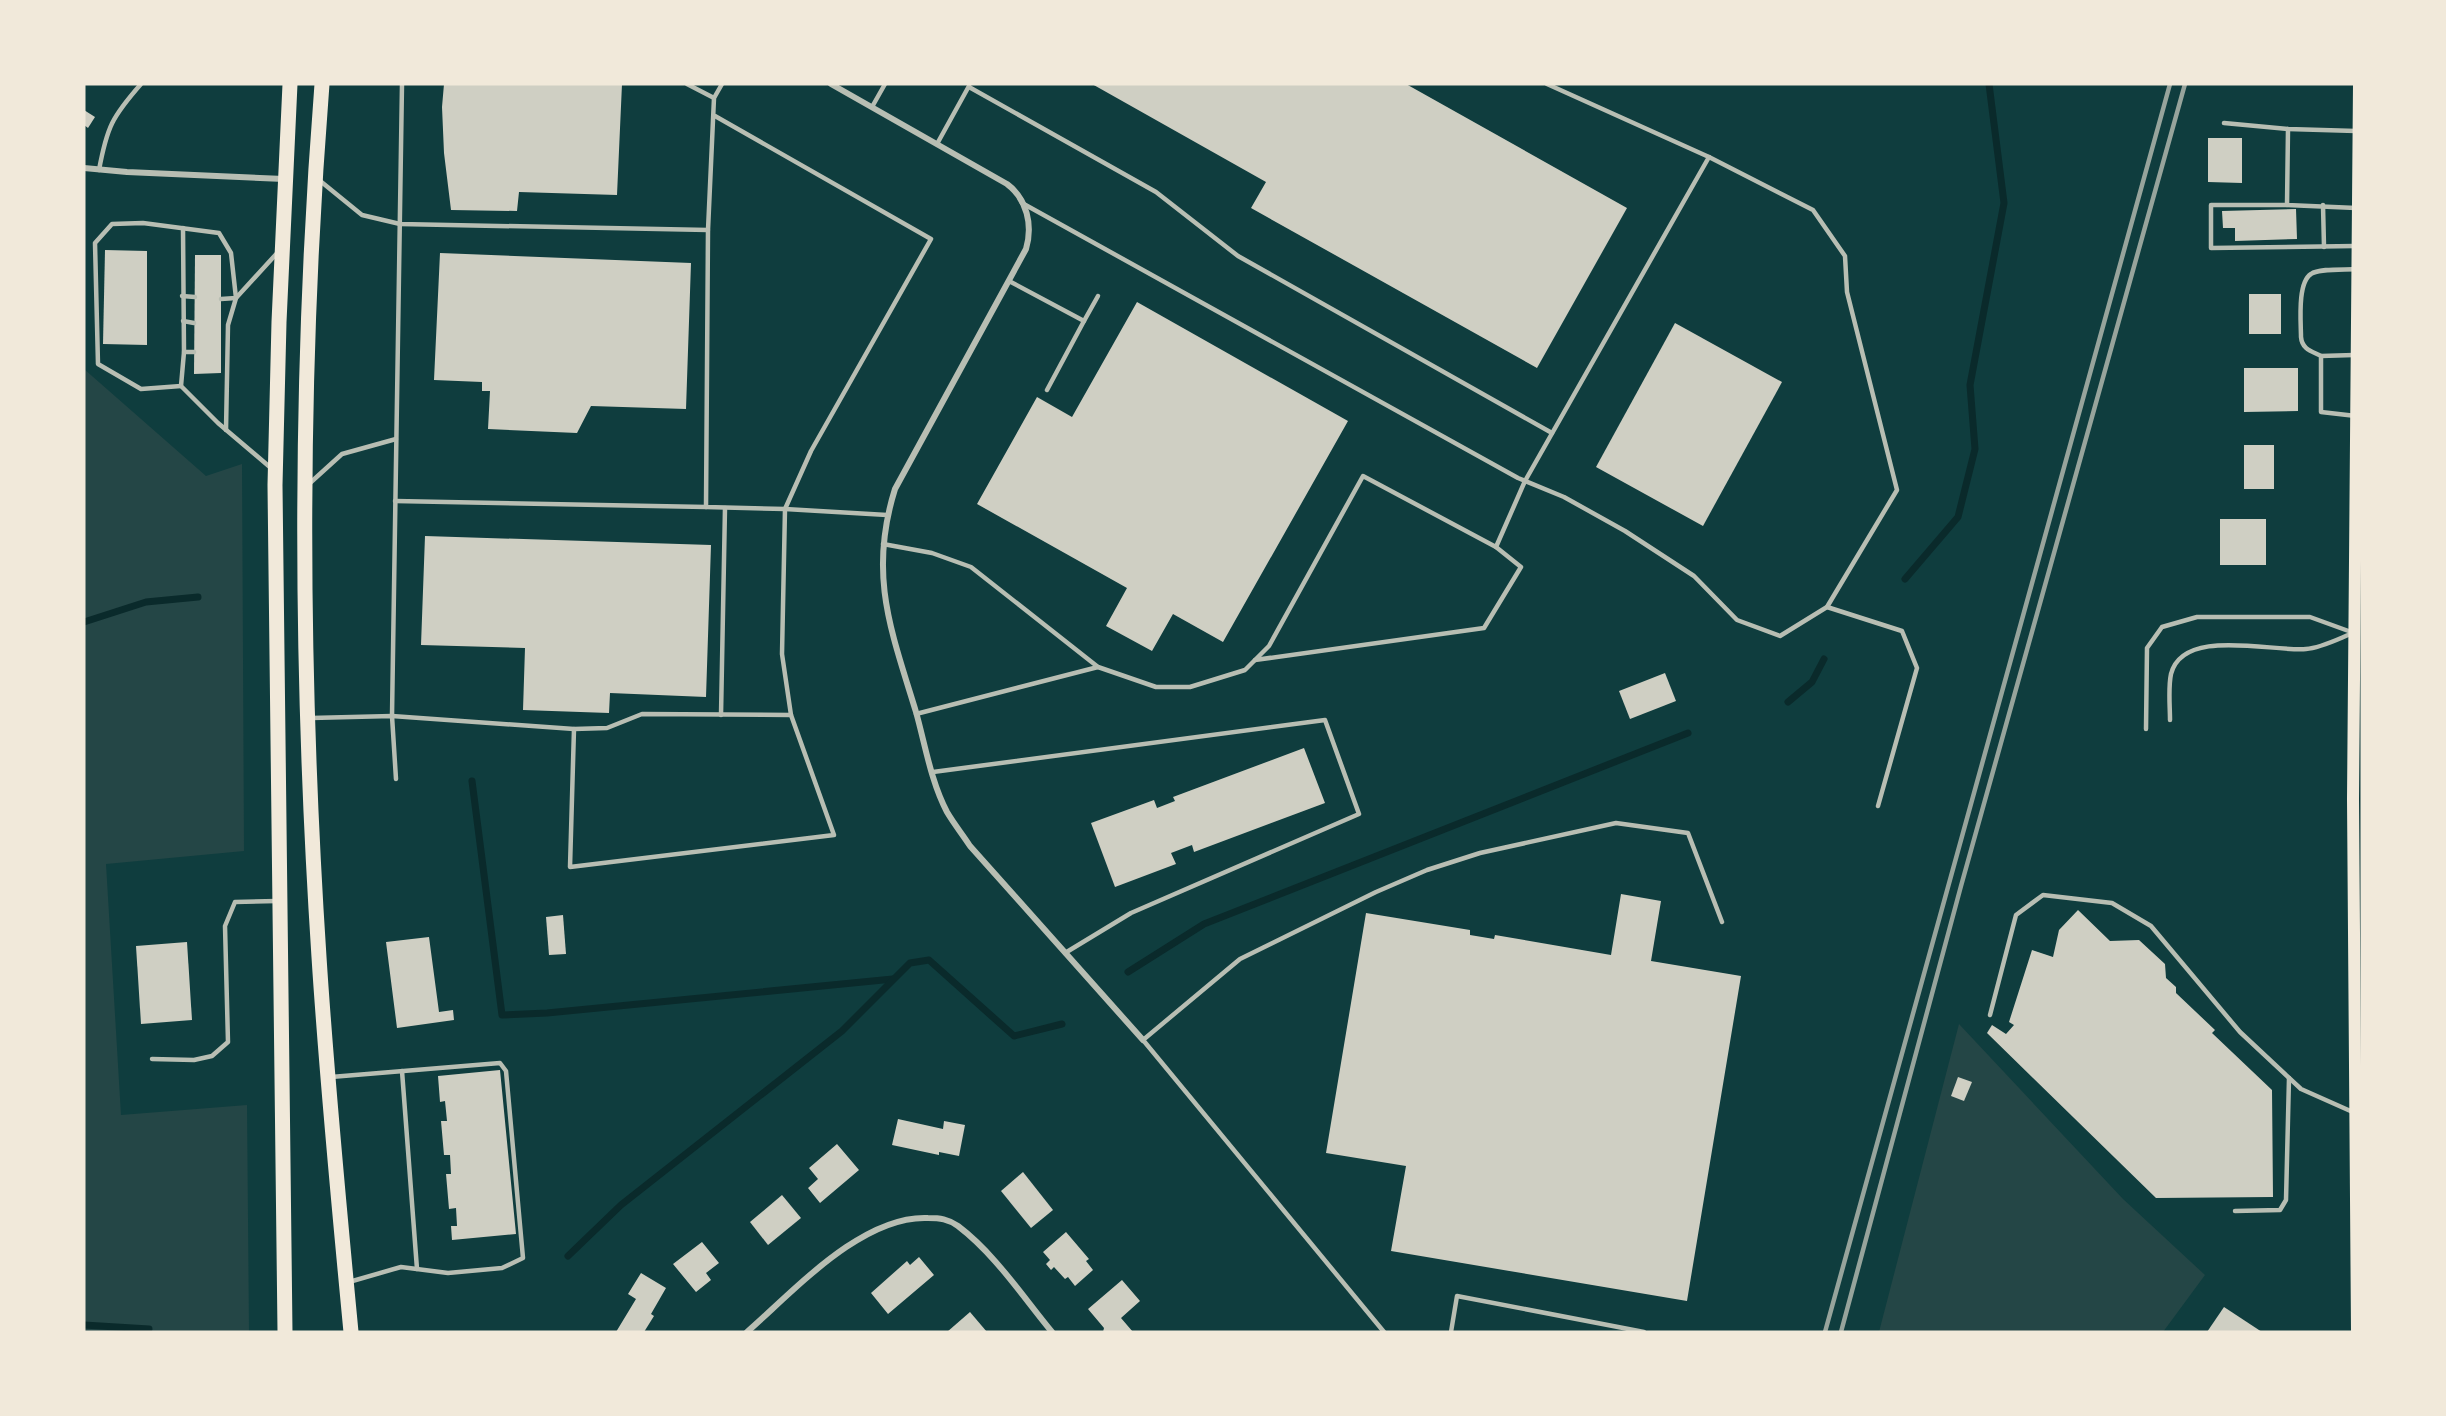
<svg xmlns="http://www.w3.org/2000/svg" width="2446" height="1416" font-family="'Noto Sans',sans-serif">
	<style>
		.green { fill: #244646 }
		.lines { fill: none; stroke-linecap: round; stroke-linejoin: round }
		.stream { stroke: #0a2a2b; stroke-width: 7 }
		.building { fill: #cfcfc3 }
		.service { stroke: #b8beb3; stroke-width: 4.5 }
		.minor { stroke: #b8beb3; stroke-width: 6 }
		.secondary { stroke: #f1e9da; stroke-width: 12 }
		.primary { stroke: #f1e9da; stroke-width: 15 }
		.rail { stroke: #97a49c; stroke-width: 4.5 }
	</style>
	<rect width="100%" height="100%" fill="#0f3d3e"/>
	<!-- green -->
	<g class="green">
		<polygon points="84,369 206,476 242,464 244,851 106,864 121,1115 247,1105 249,1332 84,1332"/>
		<polygon points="1959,1024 2123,1199 2205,1275 2163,1332 1879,1332"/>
	</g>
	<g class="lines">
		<!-- stream -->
		<g class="stream">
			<polyline points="1905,579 1958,517 1975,449 1970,385 2004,203 1989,84"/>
			<polyline points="84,622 146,602 198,597"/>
			<polyline points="1788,702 1812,682 1824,659"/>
			<polyline points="472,781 502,1015 547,1013 893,979"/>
			<polyline points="1128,972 1204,924 1688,733"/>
			<polyline points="568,1256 621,1205 842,1031 910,963 929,960 1014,1036 1062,1024"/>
			<polyline points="84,1325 149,1329 148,1332"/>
		</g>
	</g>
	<!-- building -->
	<g class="building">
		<polygon points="444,84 622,84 617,195 519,192 517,211 451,210 444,153 442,107"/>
		<polygon points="1092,84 1406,84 1627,208 1537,368 1251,208 1266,182"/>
		<polygon points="84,110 95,117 88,128 84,125"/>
		<polygon points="2208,138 2242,138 2242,183 2208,182"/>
		<polygon points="2296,209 2297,239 2235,241 2235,228 2223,228 2222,211"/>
		<polygon points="105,250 147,251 147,345 103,344"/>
		<polygon points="440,253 691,263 686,409 591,406 577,433 488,429 490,391 482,391 482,382 434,380"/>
		<polygon points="195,255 221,255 221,373 194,374"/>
		<rect x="2249" y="294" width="32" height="40"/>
		<polygon points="1137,302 1348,421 1223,642 1173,614 1152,651 1106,626 1127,588 977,504 1037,397 1072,417"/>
		<polygon points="1675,323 1782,382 1703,526 1596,467"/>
		<polygon points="2244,368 2298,368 2298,411 2244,412"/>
		<rect x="2244" y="445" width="30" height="44"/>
		<rect x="2220" y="519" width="46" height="46"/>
		<polygon points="425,536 711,545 706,697 610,693 609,713 523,710 525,648 421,645"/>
		<polygon points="1665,673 1676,701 1630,719 1619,691"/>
		<polygon points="1304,748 1325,803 1194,852 1192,845 1171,853 1176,864 1115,887 1091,823 1154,800 1157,808 1175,801 1173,797"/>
		<polygon points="1621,894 1661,901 1651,961 1741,976 1687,1301 1391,1251 1406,1166 1326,1153 1366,913 1470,930 1470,935 1494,939 1495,935 1611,955"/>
		<polygon points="2078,910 2110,941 2139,940 2165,964 2166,978 2176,987 2176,993 2215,1030 2212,1033 2272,1090 2273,1197 2156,1198 1987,1033 1992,1025 2006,1034 2014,1025 2009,1022 2032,950 2053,957 2059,930"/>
		<polygon points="563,915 566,954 549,955 546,917"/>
		<polygon points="429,937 439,1012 453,1010 454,1020 397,1028 386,942"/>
		<polygon points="187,942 192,1020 141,1024 136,946"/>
		<polygon points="500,1070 516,1234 452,1240 451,1226 457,1226 456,1208 449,1209 446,1174 451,1174 450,1155 444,1155 441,1121 447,1121 445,1101 440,1102 438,1076"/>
		<polygon points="1958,1077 1972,1082 1964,1101 1951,1096"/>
		<polygon points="898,1119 943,1129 944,1121 965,1125 959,1156 939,1152 939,1155 892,1145"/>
		<polygon points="837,1144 859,1170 820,1203 808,1188 818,1179 809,1168"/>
		<polygon points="1023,1172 1053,1210 1031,1228 1001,1191"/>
		<polygon points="782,1195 801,1218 768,1245 750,1222"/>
		<polygon points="1066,1232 1089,1259 1086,1261 1093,1270 1075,1286 1068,1277 1065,1279 1054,1267 1051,1270 1046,1264 1050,1260 1043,1252"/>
		<polygon points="702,1242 719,1263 706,1273 711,1280 696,1292 673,1264"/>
		<polygon points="919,1257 934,1275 888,1314 871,1293 907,1261 910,1265"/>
		<polygon points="641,1273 666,1288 651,1314 654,1316 644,1332 616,1332 636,1299 628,1294"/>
		<polygon points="1122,1280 1140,1301 1121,1318 1133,1332 1103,1332 1104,1328 1088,1309"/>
		<polygon points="2224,1307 2262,1332 2207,1332"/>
		<polygon points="970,1312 987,1332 947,1332"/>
	</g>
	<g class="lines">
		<!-- service -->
		<g class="service">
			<polyline points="687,84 714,98"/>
			<polyline points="969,87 1156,192 1238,256 1552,433"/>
			<polyline points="872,107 885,84"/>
			<polyline points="715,116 931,239 811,451 785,509 887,515"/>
			<polyline points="2224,123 2288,129 2356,131"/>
			<polyline points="2288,129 2287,205 2356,208"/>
			<polyline points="937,144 969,86"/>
			<path d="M99,170C107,127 112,117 141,84"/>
			<polyline points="319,180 362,215 400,224 708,230"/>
			<polyline points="1022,203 1518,478 1564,497 1625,531 1694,576 1737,620 1780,636 1827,607 1897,490 1847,292 1845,256 1813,210 1709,157"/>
			<polyline points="2287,205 2211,205 2211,248 2355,246"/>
			<polyline points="2323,205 2324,247"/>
			<polyline points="183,228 184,352 181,386 218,423 271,468"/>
			<polyline points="1009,281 1084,321 1047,390"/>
			<polyline points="182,296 195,297"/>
			<polyline points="221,299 236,298 279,251"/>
			<polyline points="183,321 194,323"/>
			<polyline points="1084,321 1098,296"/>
			<polyline points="184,352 194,352"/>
			<polyline points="2321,356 2354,355"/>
			<polyline points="181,386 141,389 98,364 95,243 112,224 143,223 219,233 231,253 236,298 228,325 226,430"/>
			<path d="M2356,416L2321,412V356C2311,351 2302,349 2301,337C2301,323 2297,283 2311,274C2319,268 2346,270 2357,269"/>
			<polyline points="310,483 342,454 396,439"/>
			<polyline points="395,501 706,507"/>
			<polyline points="883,544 932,553 971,567 1098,667 1156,687 1190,687 1245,670 1269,646 1363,476 1496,547 1525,481 1709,157 1547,84"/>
			<polyline points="1827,607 1902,631 1917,668 1878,806"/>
			<polyline points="1255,660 1484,628 1521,567 1496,547"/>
			<polyline points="916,714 1098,667"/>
			<polyline points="721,715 725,508"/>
			<polyline points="311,718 392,716 574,729 607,728 642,714 791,715 782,654 785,509 706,507 708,230 714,98 722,84"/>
			<path d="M2170,720C2170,706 2168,688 2171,674C2183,627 2271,652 2306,649C2321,648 2338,639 2353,633"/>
			<polyline points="574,729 570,867 834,835 791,715"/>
			<polyline points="2146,729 2147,648 2162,627 2197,617 2310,617 2354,633"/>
			<polyline points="933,772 1325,720 1359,814 1131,913 1065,953"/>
			<polyline points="396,779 392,716 402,84"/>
			<polyline points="1990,1015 2016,915 2043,895 2112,903 2151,926 2240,1032 2301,1089 2355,1113"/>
			<polyline points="152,1059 194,1060 212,1056 228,1042 225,926 235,902 277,901"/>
			<polyline points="402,1071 417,1269"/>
			<polyline points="331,1077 500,1063 506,1071 523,1258 502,1268 448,1273 401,1267 349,1282"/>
			<polyline points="2235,1211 2280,1210 2286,1200 2289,1078"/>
			<polyline points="1384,1332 1143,1040 1240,959 1376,892 1427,870 1480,853 1616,823 1688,833 1722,922"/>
			<polyline points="1451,1332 1457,1296 1644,1332"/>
		</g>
		<!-- minor -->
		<g class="minor">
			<path d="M831,84L1007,184C1027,199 1033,225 1026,249L895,489C868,575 891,630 916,712C925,744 931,782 947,812C954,824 963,835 970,846L1143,1040"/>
			<polyline points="84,168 127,172 284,179"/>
			<path d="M747,1332C794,1291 862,1215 928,1218C940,1218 948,1219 958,1226C995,1254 1023,1297 1052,1332"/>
		</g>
		<!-- secondary -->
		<polyline class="secondary" points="2357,1332 2353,799 2359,84"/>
		<!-- primary -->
		<g class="primary">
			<path d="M322,84C299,374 300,667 319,957C327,1082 339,1207 351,1332"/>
			<polyline points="285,1332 275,485 279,322 290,84"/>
		</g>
		<!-- rail -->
		<g class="rail">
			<polyline points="1825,1332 2170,84"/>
			<polyline points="1841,1332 1961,886 2185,84"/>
		</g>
	</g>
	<!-- border -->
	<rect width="2446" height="1416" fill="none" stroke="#f1e9da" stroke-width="171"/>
</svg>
